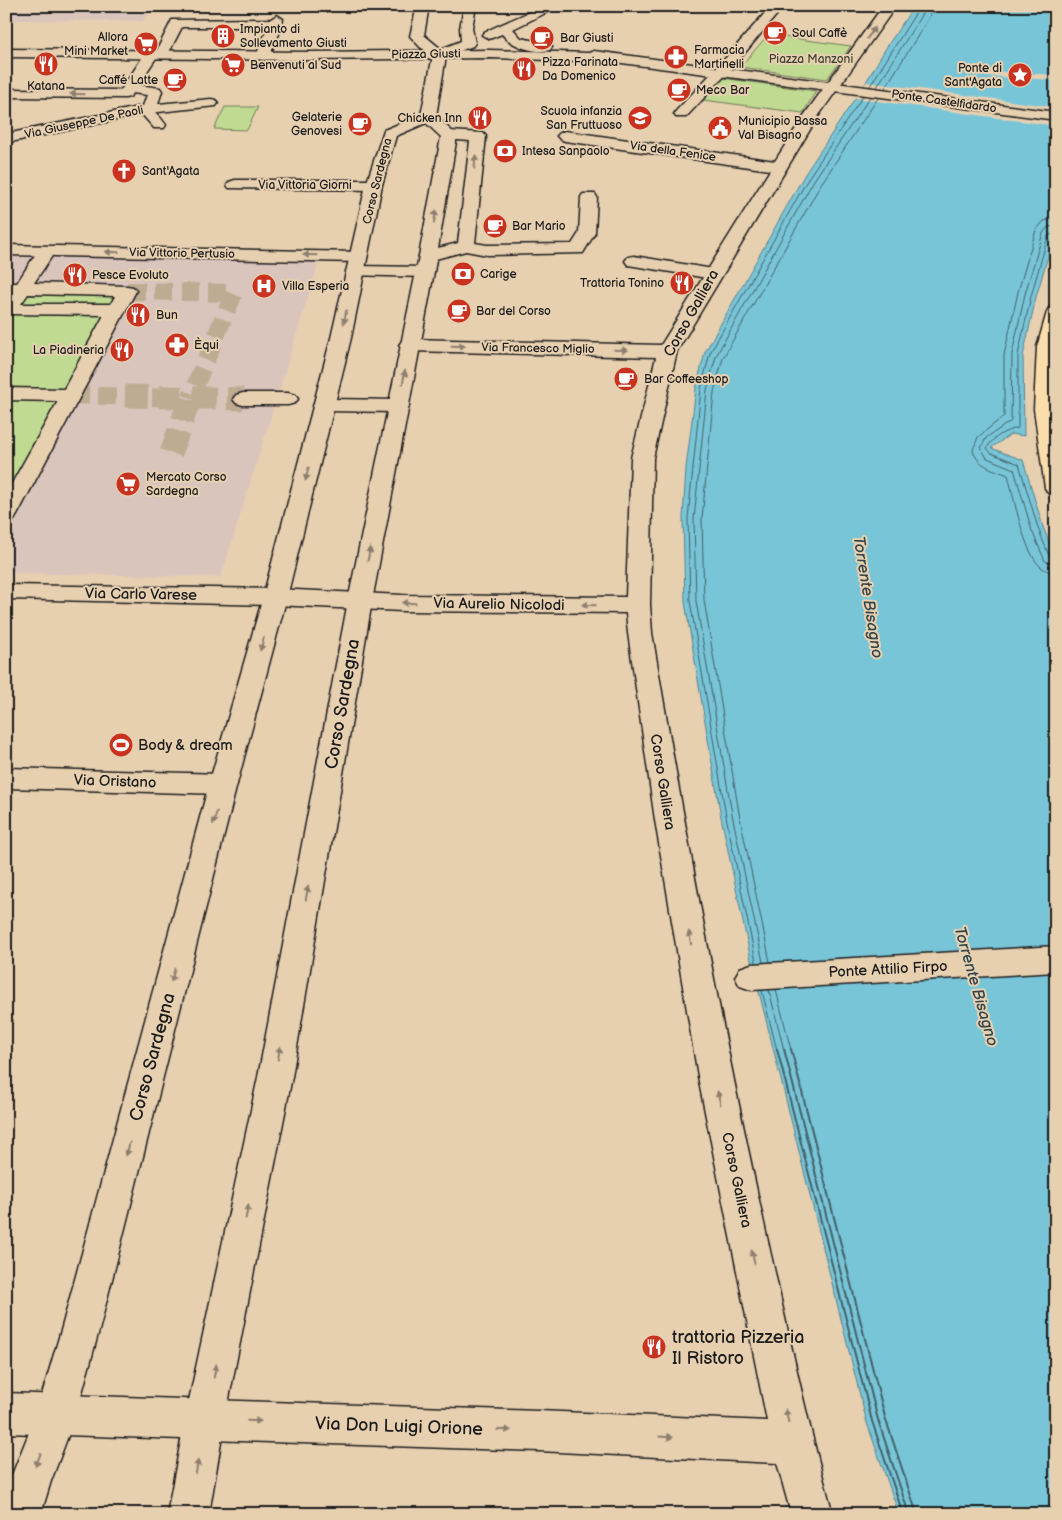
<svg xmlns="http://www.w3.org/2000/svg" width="1062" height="1520" font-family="'Balsamiq Sans',sans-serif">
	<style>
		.built { fill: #dac5bd }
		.green { fill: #c0da91; stroke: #6e7b56 }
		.water { fill: #79c5d8; stroke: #54818d }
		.pier { fill: #e7d0b0 }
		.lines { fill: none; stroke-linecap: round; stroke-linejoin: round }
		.shore-far1 { stroke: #416067; stroke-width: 1 }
		.shore { stroke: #416067; stroke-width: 2 }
		.pedestrian-tunnel-far1 { stroke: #beac92; stroke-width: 18; stroke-dasharray: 18 9; stroke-linecap: butt }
		.pedestrian-tunnel { stroke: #beac92; stroke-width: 23; stroke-dasharray: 23 11; stroke-linecap: butt }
		.pedestrian-casing { stroke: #1c1c1c; stroke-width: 3 }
		.minor-casing { stroke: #1c1c1c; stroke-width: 3 }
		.tertiary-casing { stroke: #1c1c1c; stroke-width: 3 }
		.secondary-casing { stroke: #1c1c1c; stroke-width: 3 }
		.primary-casing { stroke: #1c1c1c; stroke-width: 3 }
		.pedestrian { fill: #e7d0b0; fill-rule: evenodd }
		.minor { fill: #e7d0b0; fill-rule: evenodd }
		.tertiary { fill: #e7d0b0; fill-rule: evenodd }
		.secondary { fill: #e7d0b0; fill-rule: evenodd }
		.primary { fill: #faddab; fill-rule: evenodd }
		.oneway { fill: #8c7f6d }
		.labels { text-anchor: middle; stroke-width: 4; stroke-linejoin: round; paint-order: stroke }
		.far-poi-label { font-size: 12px; fill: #1c1c1c; stroke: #e7d0b0; text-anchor: start }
		.far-street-label { font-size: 12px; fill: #1c1c1c; stroke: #e7d0b0 }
		.far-park-label { font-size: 12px; fill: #3d4233; stroke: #e7d0b0 }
		.street-label { font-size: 15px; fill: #1c1c1c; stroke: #e7d0b0 }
		.poi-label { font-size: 15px; fill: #1c1c1c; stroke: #e7d0b0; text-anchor: start }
		.water-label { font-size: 16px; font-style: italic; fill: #33464b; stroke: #e7d0b0 }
		.near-street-label { font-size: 18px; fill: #1c1c1c; stroke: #e7d0b0 }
		.near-poi-label { font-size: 18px; fill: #1c1c1c; stroke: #e7d0b0; text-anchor: start }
	</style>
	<rect width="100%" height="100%" fill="#e7d0b0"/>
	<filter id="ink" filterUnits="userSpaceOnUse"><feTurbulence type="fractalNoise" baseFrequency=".02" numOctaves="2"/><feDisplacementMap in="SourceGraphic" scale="10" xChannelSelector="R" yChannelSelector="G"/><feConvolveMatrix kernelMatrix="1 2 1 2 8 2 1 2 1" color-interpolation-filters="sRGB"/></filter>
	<g filter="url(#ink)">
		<!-- built -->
		<g class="built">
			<polygon points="6,6 154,6 143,21 6,20"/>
			<polygon points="6,256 320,259 221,577 6,573"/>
		</g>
		<!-- green -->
		<g class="green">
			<polygon points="768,35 851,46 827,79 740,67"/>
			<polygon points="722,78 816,91 803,113 703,100"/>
			<polygon points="225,107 258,107 247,130 214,129"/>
			<polygon points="6,292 117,294 6,499"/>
		</g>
		<!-- water -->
		<polygon class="water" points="914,6 1056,6 1056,229 1036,297 1023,356 1024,436 1011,434 991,448 1023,460 1043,527 1056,559 1056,1514 899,1514 867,1423 751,960 721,817 685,602 683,518 686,468 696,388 705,352 805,174 866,82 886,48"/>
		<!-- pier -->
		<g class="pier">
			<polygon points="985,71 1056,75 1056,80 985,76"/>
			<polygon points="866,82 1056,107 1056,126 855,98"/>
		</g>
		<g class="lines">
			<!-- shore-far1 -->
			<g class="shore-far1">
				<polyline points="870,86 917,11 918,6"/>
				<polyline points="877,87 922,14 924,6"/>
				<polyline points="885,88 929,18 932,6"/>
				<path d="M1056,218L1044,221L1036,230L1018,292L1004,355V416L978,437L973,450C978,467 994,469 1008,475C1014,498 1024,553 1041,567C1046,571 1051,572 1056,573"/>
				<polyline points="1056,226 1048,227 1043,233 1025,294 1012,354 1011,421 986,438 981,448 987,458 1014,469 1032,531 1045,561 1056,565"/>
				<path d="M1056,232L1048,236L1031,296L1018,355V428C1006,430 993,437 987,448L991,453L1019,464L1038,528L1049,556L1056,559"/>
				<polyline points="756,962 726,816 690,601 688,518 701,389 710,353 809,177 863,96"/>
				<polyline points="763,962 732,814 696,601 694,519 707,390 716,356 814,180 870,97"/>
				<polyline points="770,962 739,813 704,600 702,519 714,392 723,358 821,184 878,98"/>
				<polyline points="769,990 784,1050"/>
				<polyline points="776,990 791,1050"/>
				<polyline points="762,991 777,1050"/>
			</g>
			<!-- shore -->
			<g class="shore">
				<polyline points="777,1049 872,1421 903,1514"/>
				<polyline points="784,1049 878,1420 909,1514"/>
				<polyline points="791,1049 885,1417 917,1514"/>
			</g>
			<!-- pedestrian-tunnel-far1 -->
			<g class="pedestrian-tunnel-far1">
				<polyline points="127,291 234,293 190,398"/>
				<polyline points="71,395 179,398"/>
			</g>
			<!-- pedestrian-tunnel -->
			<g class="pedestrian-tunnel">
				<polyline points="125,396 243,399"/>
				<polyline points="171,453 191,396"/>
			</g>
			<defs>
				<g id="pedestrian">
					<path d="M146,107C154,109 161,118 166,125L164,128H154L139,111L141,108Z"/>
					<path d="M43,251L49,252L52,256L34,283L127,286L133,287L136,291L17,515L14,520L6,522V494L58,401L6,400V388L64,389L104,315L6,314V299L10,294L6,293V283H17L37,252ZM28,294L115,296L111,304H21Z"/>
					<polygon points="634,256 713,269 719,270 722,274 719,278 713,279 628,265 625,261 628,257"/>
					<polygon points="243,393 288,393 295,395 298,399 295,403 288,405 243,405 236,403 233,399 236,395"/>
					<polygon points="1056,946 1056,972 751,990 740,986 735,977 740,968 751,964"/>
				</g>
				<g id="minor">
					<polygon points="771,6 784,6 733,67 686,117 676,117 674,114 676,111 723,61"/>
					<path d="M883,6H896L817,118L677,351L653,458L650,605L652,633C686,835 723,1037 767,1237C788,1330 807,1423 833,1514H791L777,1463L539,1451L6,1433V1393L539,1411L767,1421L699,1082L655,820L628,633L626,613L402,611L275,605L6,599V585L275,589L402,595L626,597L631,458L656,357L409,351L402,349L399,345L402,341L409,339L661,345L770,170L565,141L560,139L557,136L560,133L565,131L775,161L805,114Z"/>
					<polygon points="277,15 283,19 279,34 268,59 263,60 256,56 268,27 182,27 166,58 156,58 138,85 160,88 162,91 158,104 211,99 216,100 218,103 216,106 149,113 6,143 6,134 143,106 147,95 132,93 130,97 125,98 6,97 6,89 121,90 146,52 156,52 172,20 271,19"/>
					<polygon points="449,131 483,133 486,136 475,243 487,245 572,244 579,233 581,197 583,194 595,194 597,197 595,233 583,253 487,255 466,251 428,261 422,260 419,256 422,252 458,243 470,141 444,139 441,136 444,133"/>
					<polygon points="235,180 374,180 380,182 382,185 380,188 374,190 229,188 227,185 229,182"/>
					<polygon points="6,245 358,252 364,253 367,257 364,261 358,262 6,255"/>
					<polygon points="355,266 425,267 431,268 434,272 431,276 425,277 349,275 346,271 349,267"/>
					<polygon points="325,399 399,400 406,402 409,406 406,410 399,412 325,411 318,409 315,405 318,401"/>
					<polygon points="6,768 223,774 233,777 237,784 233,791 223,794 6,788"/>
				</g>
				<g id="tertiary">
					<path d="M543,6H560L513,29L521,38L550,44L552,47L550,50C535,54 511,46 502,34L489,39L482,35L484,32Z"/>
					<polygon points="6,49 308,52 490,50 589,53 594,51 1056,112 1056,120 614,62 490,58 308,60 6,57"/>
				</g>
				<polygon id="secondary" points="417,6 429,6 424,35 441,49 461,41 460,28 464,6 476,6 472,28 475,43 473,46 446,56 436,116 457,136 434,272 372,601 292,1077 225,1419 209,1514 167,1514 185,1419 258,1077 348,601 416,272 441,137 426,123 396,136 382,185 351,338 287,597 237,784 100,1327 76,1415 51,1481 41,1514 6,1514 6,1490 36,1415 62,1327 209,784 263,597 331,338 366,185 384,130 421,115 433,55 420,47 410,36"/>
				<polygon id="primary" points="1056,306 1054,409 1056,495 1048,493 1045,488 1034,409 1037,347 1047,312 1049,308"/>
			</defs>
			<!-- pedestrian casing -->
			<use href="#pedestrian" class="pedestrian-casing"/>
			<!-- minor casing -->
			<use href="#minor" class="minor-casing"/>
			<!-- tertiary casing -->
			<use href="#tertiary" class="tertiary-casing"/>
			<!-- secondary casing -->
			<use href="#secondary" class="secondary-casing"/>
			<!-- primary casing -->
			<use href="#primary" class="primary-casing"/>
			<!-- pedestrian -->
			<use href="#pedestrian" class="pedestrian"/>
			<!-- minor -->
			<use href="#minor" class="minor"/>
			<!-- tertiary -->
			<use href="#tertiary" class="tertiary"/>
			<!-- secondary -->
			<use href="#secondary" class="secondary"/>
			<!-- primary -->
			<use href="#primary" class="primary"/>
		</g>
		<!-- one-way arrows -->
		<defs><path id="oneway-solid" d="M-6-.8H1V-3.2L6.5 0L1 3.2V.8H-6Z" transform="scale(1.25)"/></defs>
		<g class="oneway">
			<use href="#oneway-solid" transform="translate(871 33) rotate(-54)"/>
			<use href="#oneway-solid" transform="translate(77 94) rotate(-179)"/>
			<use href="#oneway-solid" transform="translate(475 162) rotate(-84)"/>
			<use href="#oneway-solid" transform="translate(435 217) rotate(-80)"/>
			<use href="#oneway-solid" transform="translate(112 252) rotate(-179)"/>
			<use href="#oneway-solid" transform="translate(310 255) rotate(-179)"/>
			<use href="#oneway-solid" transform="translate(345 317) rotate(101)"/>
			<use href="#oneway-solid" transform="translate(458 346) rotate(1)"/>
			<use href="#oneway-solid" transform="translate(621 350) rotate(1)"/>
			<use href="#oneway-solid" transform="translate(404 377) rotate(-80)"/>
			<use href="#oneway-solid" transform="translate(307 474) rotate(104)"/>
			<use href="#oneway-solid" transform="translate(369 554) rotate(-79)"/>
			<use href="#oneway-solid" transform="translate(409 603) rotate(-179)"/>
			<use href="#oneway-solid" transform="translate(589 605) rotate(-179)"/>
			<use href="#oneway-solid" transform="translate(262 644) rotate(106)"/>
			<use href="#oneway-solid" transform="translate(215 818) rotate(105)"/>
			<use href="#oneway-solid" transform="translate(307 893) rotate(-80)"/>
			<use href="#oneway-solid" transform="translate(690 938) rotate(-100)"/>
			<use href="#oneway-solid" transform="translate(173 975) rotate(105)"/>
			<use href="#oneway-solid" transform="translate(279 1053) rotate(-80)"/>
			<use href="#oneway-solid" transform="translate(719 1098) rotate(-102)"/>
			<use href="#oneway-solid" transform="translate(128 1149) rotate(105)"/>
			<use href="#oneway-solid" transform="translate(247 1212) rotate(-78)"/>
			<use href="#oneway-solid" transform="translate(753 1257) rotate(-102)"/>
			<use href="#oneway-solid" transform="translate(215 1371) rotate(-79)"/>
			<use href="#oneway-solid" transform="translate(787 1416) rotate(-102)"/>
			<use href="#oneway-solid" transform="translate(254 1421) rotate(2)"/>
			<use href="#oneway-solid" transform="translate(504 1430) rotate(2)"/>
			<use href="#oneway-solid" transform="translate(666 1437) rotate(3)"/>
			<use href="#oneway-solid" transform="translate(38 1460) rotate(112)"/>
			<use href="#oneway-solid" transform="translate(197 1467) rotate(-80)"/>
		</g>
	</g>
	<!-- icons -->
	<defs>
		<symbol id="cafe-disc" viewBox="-11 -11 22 22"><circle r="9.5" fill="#c8321e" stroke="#e7d0b0"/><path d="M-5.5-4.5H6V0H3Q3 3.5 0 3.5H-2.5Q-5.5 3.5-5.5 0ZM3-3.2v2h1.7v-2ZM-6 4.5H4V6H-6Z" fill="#fff"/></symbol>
		<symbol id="building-disc" viewBox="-11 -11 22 22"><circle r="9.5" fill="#c8321e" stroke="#e7d0b0"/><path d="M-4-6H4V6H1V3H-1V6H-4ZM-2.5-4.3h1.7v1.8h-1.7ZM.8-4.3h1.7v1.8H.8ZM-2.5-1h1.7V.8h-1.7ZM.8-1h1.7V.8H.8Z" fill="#fff"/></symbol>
		<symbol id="supermarket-disc" viewBox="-11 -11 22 22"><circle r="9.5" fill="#c8321e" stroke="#e7d0b0"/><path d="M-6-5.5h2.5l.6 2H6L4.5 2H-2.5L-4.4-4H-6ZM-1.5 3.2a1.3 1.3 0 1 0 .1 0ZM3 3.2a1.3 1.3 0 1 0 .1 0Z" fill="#fff"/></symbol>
		<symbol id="pharmacy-disc" viewBox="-11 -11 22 22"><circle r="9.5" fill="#c8321e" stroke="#e7d0b0"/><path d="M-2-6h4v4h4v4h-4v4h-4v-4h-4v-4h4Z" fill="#fff"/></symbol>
		<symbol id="restaurant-disc" viewBox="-11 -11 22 22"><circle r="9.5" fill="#c8321e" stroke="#e7d0b0"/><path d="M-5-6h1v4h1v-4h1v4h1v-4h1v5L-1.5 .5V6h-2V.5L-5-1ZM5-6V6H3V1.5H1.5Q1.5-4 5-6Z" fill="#fff"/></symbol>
		<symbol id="sight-disc" viewBox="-11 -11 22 22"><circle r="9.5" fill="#c8321e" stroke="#e7d0b0"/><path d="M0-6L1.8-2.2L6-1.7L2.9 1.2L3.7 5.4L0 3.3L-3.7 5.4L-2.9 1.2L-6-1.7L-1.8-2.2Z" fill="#fff"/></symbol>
		<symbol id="school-disc" viewBox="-11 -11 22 22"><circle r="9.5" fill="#c8321e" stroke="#e7d0b0"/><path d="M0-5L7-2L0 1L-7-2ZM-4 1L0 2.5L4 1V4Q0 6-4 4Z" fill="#fff"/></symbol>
		<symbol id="civic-disc" viewBox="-11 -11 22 22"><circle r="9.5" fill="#c8321e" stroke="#e7d0b0"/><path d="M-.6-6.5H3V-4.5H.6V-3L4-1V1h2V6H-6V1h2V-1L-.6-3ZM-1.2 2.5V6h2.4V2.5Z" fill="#fff"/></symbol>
		<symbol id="bank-disc" viewBox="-11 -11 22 22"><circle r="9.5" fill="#c8321e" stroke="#e7d0b0"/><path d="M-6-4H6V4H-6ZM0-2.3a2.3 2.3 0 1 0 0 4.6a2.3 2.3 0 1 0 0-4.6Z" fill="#fff"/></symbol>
		<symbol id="church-disc" viewBox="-11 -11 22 22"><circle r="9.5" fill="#c8321e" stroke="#e7d0b0"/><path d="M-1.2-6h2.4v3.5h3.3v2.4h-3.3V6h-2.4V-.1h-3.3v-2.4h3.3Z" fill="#fff"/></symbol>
		<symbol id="hospital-disc" viewBox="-11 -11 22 22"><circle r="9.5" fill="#c8321e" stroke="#e7d0b0"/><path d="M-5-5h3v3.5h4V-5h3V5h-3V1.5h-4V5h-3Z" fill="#fff"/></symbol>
		<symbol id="stadium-disc" viewBox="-11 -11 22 22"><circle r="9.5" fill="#c8321e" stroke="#e7d0b0"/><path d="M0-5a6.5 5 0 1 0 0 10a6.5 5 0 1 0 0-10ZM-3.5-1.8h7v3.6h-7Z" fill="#fff"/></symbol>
	</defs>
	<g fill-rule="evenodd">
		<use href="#cafe-disc" x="761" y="19" width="28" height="28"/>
		<use href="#building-disc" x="209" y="22" width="28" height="28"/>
		<use href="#cafe-disc" x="528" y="24" width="28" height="28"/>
		<use href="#supermarket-disc" x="132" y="30" width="28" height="28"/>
		<use href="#pharmacy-disc" x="662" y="43" width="28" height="28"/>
		<use href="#restaurant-disc" x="32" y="50" width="28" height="28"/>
		<use href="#supermarket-disc" x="219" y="51" width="28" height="28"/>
		<use href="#restaurant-disc" x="510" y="55" width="28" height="28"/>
		<use href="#sight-disc" x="1006" y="61" width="28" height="28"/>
		<use href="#cafe-disc" x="161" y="66" width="28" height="28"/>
		<use href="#cafe-disc" x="665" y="76" width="28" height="28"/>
		<use href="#restaurant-disc" x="466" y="104" width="28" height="28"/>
		<use href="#school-disc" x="626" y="104" width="28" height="28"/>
		<use href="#cafe-disc" x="346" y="110" width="28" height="28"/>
		<use href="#civic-disc" x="706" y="114" width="28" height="28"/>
		<use href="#bank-disc" x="491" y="137" width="28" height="28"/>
		<use href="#church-disc" x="110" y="157" width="28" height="28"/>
		<use href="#cafe-disc" x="481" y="212" width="28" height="28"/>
		<use href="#bank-disc" x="449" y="260" width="28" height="28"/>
		<use href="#restaurant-disc" x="61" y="261" width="28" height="28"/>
		<use href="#restaurant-disc" x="668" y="269" width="28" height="28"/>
		<use href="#hospital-disc" x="250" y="272" width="28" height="28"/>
		<use href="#cafe-disc" x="445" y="297" width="28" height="28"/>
		<use href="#restaurant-disc" x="124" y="301" width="28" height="28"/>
		<use href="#pharmacy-disc" x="163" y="331" width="28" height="28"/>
		<use href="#restaurant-disc" x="108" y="336" width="28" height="28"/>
		<use href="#cafe-disc" x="612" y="365" width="28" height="28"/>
		<use href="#supermarket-disc" x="114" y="470" width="28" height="28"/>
		<use href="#stadium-disc" x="107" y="731" width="28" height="28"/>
		<use href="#restaurant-disc" x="640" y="1333" width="28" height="28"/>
	</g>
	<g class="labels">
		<!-- far-poi labels -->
		<g class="far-poi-label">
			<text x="240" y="33">Impianto di<tspan x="240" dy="14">Sollevamento Giusti</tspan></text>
			<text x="792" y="37">Soul Caffè</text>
			<text x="128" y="41" text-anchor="end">Allora<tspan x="128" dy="14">Mini Market</tspan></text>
			<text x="560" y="42">Bar Giusti</text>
			<text x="694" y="54">Farmacia<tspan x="694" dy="14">Martinelli</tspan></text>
			<text x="542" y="66">Pizza Farinata<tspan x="542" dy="14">Da Domenico</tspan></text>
			<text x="250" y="69">Benvenuti al Sud</text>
			<text x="1002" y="72" text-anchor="end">Ponte di<tspan x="1002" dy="14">Sant'Agata</tspan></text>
			<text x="158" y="84" text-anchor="end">Caffé Latte</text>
			<text x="46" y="90" text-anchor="middle">Katana</text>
			<text x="696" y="94">Meco Bar</text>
			<text x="622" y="115" text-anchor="end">Scuola infanzia<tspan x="622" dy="14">San Fruttuoso</tspan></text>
			<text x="342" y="121" text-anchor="end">Gelaterie<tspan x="342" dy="14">Genovesi</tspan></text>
			<text x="462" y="122" text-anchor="end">Chicken Inn</text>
			<text x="738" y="125">Municipio Bassa<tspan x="738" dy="14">Val Bisagno</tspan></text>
			<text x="522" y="155">Intesa Sanpaolo</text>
			<text x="142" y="175">Sant'Agata</text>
			<text x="512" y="230">Bar Mario</text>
			<text x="480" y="278">Carige</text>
			<text x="92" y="279">Pesce Evoluto</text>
			<text x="664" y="287" text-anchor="end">Trattoria Tonino</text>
			<text x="282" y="290">Villa Esperia</text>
			<text x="476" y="315">Bar del Corso</text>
			<text x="156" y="319">Bun</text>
			<text x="194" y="349">Èqui</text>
			<text x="104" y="354" text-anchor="end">La Piadineria</text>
			<text x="644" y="383">Bar Coffeeshop</text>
			<text x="146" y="481">Mercato Corso<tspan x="146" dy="14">Sardegna</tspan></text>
		</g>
		<!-- far-street labels -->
		<g class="far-street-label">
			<text transform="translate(426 54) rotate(-1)" y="4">Piazza Giusti</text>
			<text transform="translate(944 101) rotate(8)" y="4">Ponte Castelfidardo</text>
			<text transform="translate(84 122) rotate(-12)" y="4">Via Giuseppe De Paoli</text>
			<text transform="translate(673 151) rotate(8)" y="4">Via della Fenice</text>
			<text transform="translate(377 181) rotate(-76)" y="4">Corso Sardegna</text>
			<text x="305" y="189">Via Vittoria Giorni</text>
			<text transform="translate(182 253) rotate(1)" y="4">Via Vittorio Pertusio</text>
			<text transform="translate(538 348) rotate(1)" y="4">Via Francesco Miglio</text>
		</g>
		<!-- far-park labels -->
		<g class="far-park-label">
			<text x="811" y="63">Piazza Manzoni</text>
		</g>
		<!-- street labels -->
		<g class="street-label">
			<text transform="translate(691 313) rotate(-61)" y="5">Corso Galliera</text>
			<text transform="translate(141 594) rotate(1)" y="5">Via Carlo Varese</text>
			<text transform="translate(499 604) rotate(1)" y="5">Via Aurelio Nicolodi</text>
			<text transform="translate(115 781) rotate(2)" y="5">Via Oristano</text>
			<text transform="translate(663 782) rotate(81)" y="5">Corso Galliera</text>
			<text transform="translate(888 969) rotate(-3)" y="5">Ponte Attilio Firpo</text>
			<text transform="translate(737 1180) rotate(78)" y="5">Corso Galliera</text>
		</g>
		<!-- poi labels -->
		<g class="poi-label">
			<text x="138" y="750">Body &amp; dream</text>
		</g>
		<!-- water labels -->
		<g class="water-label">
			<text transform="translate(869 597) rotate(81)" y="6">Torrente Bisagno</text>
			<text transform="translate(977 986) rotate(74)" y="6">Torrente Bisagno</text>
		</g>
		<!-- near-street labels -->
		<g class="near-street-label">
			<text transform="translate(342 704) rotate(-80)" y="6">Corso Sardegna</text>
			<text transform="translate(152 1057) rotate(-75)" y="6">Corso Sardegna</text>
			<text transform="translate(399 1426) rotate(2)" y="6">Via Don Luigi Orione</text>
		</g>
		<!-- near-poi labels -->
		<g class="near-poi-label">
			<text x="672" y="1343">trattoria Pizzeria<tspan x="672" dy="21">Il Ristoro</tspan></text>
		</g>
	</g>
	<!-- margin -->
	<rect width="1062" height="1520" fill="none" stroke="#e7d0b0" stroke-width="25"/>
	<rect x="12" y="12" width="1037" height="1495" fill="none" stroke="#1c1c1c" stroke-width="2" filter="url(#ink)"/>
</svg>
